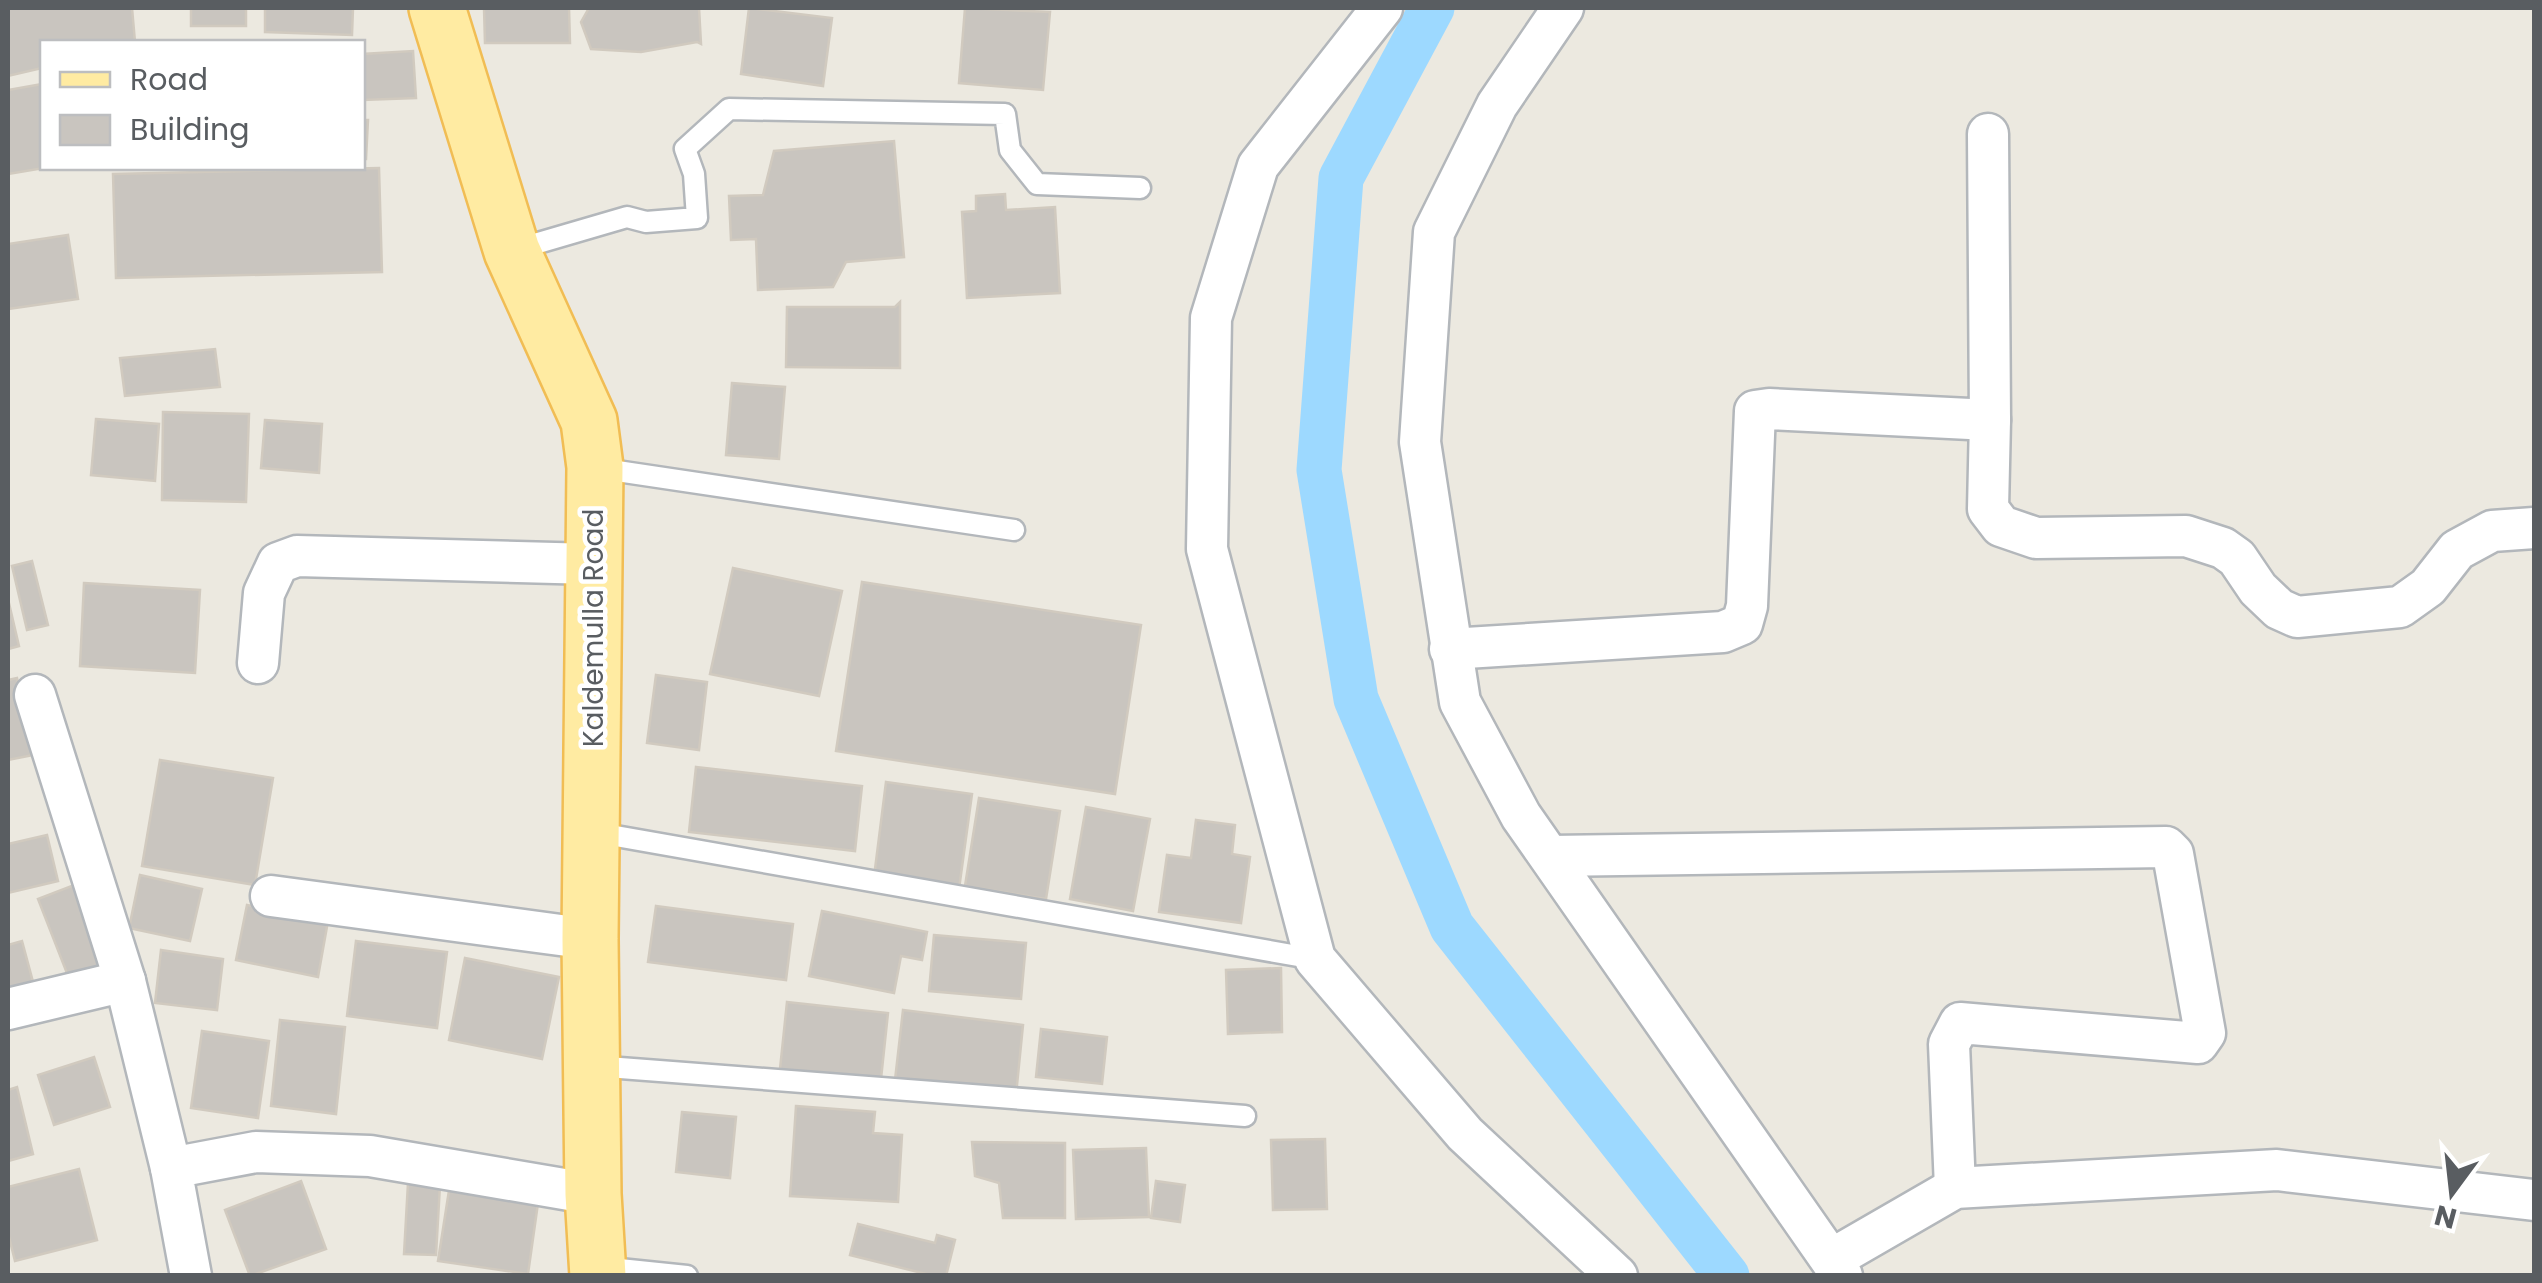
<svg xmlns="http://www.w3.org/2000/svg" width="2542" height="1283" font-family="Poppins,sans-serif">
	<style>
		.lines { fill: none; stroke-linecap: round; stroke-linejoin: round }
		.canal { stroke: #9dd9ff; stroke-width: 45 }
		.building { fill: #c9c5bf; stroke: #d1cabf; stroke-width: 2.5 }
		.service-casing { stroke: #b3b7bb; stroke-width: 25 }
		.minor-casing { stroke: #b3b7bb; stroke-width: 45 }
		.primary-casing { stroke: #f1bd54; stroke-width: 60 }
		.service { stroke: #fff; stroke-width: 20 }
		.minor { stroke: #fff; stroke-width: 40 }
		.primary { stroke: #ffeba2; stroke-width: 55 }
		.labels { text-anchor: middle; stroke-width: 9; stroke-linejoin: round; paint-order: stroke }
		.street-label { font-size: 28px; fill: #595d61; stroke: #fff }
	</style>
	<rect width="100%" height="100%" fill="#ece9e0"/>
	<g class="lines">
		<!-- canal -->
		<polyline class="canal" points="1432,8 1341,178 1319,470 1356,699 1452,927 1727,1276"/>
	</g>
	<!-- building -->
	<g class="building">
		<polygon points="8,8 132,8 135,42 42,42 42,68 8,76"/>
		<rect x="191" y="8" width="55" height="18"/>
		<polygon points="265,8 353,8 352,35 265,32"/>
		<polygon points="484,8 569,8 570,43 485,43"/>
		<polygon points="589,8 699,8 701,44 697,42 641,52 591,49 581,22"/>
		<polygon points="749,8 832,18 823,86 741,74"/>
		<polygon points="965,8 1050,12 1043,90 959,83"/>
		<polygon points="413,51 416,98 363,100 362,54"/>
		<polygon points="42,84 44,168 8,174 8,90"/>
		<polygon points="362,120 368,120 366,159 362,159"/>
		<polygon points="894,141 904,257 846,262 833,287 758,290 756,239 731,240 729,196 763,195 774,151"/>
		<polygon points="379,168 382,272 116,278 113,174"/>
		<polygon points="1005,194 1006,210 1055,207 1060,293 967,298 962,212 976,211 976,196"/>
		<polygon points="68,235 78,299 8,309 8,244"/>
		<polygon points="900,302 900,368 786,367 787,307 895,307"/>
		<polygon points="215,349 220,387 125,396 120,358"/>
		<polygon points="732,383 785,387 779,459 726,455"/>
		<polygon points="163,412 249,414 246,502 162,500"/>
		<polygon points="96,419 159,424 155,481 91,475"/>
		<polygon points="265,420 322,424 319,473 261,468"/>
		<polygon points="32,561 48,625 27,630 12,566"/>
		<polygon points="733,568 842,591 819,696 710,674"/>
		<polygon points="862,582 1141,625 1115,794 836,751"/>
		<polygon points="84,583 200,590 195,673 80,666"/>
		<polygon points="8,599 19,646 8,649"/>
		<polygon points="656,675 707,682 699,750 647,743"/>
		<polygon points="17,678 33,755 8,760 8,680"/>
		<polygon points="160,760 273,778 255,885 142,866"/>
		<polygon points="696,767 862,786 855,851 689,832"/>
		<polygon points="886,782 972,794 959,889 874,877"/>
		<polygon points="979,798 1060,811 1046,899 965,886"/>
		<polygon points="1086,807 1150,819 1133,911 1070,899"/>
		<polygon points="1196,820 1235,825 1232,854 1250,857 1241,923 1159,912 1167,855 1191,858"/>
		<polygon points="47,835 58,881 8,893 8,844"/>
		<polygon points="140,875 202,889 190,941 129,928"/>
		<polygon points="74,885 106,968 70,981 38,899"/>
		<polygon points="247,905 328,921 318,977 236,960"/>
		<polygon points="656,906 793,924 786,980 648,962"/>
		<polygon points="822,911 927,932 922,960 901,956 894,993 809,976"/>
		<polygon points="934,935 1026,943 1021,999 929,991"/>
		<polygon points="22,941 33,982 8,989 8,945"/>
		<polygon points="356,941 447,952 437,1028 347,1016"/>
		<polygon points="161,950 223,959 217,1010 155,1003"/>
		<polygon points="465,958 559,977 542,1059 449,1040"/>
		<polygon points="1281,968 1282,1032 1228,1034 1226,970"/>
		<polygon points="787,1002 888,1013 881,1079 780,1069"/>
		<polygon points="903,1010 1023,1025 1016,1095 895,1080"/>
		<polygon points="280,1020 345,1027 336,1114 271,1106"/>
		<polygon points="1041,1029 1107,1037 1102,1084 1036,1077"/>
		<polygon points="202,1031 269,1041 258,1118 191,1108"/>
		<polygon points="94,1057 110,1107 54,1125 38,1075"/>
		<polygon points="17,1087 33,1154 8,1161 8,1090"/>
		<polygon points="796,1106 875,1112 873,1133 902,1135 898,1202 790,1196"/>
		<polygon points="682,1112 736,1117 730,1178 676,1172"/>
		<polygon points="1325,1139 1327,1209 1273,1210 1271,1140"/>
		<polygon points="972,1142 1065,1143 1065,1218 1003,1218 999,1183 975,1176"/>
		<polygon points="1146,1148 1149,1217 1076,1219 1073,1150"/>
		<polygon points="79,1169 97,1240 15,1261 8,1233 8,1187"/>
		<polygon points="301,1181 326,1249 250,1276 225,1210"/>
		<polygon points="1156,1181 1185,1185 1180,1222 1151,1218"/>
		<polygon points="408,1183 440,1185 436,1255 404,1254"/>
		<polygon points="450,1184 539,1196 528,1274 438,1261"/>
		<polygon points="858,1224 935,1243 937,1235 955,1240 946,1276 934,1276 850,1255"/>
	</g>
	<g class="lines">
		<defs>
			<g id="service">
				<polyline points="514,250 627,217 646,222 697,218 694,174 685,149 729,109 1005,114 1010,150 1037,184 1140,188"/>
				<polyline points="597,468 1014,530"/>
				<polyline points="593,832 1315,959"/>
				<polyline points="594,1066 1245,1116"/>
				<polyline points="600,1267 687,1276"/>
			</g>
			<g id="minor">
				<polyline points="1382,8 1258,166 1211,318 1207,549 1315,959 1465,1134 1617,1276"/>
				<polyline points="1563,8 1497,105 1434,232 1420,442 1460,702 1521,816 1842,1276"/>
				<polyline points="1990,420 1988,509 2001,526 2036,538 2186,536 2223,548 2237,558 2258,589 2279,609 2297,617 2400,607 2428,587 2457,550 2492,531 2534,528"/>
				<polyline points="1450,649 1723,632 1742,624 1747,606 1755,411 1769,409 1990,420 1988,134"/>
				<polyline points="258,663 264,593 278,563 297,556 593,564"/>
				<polyline points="35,695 125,981 171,1168"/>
				<polyline points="1551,856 2166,847 2173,854 2205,1033 2198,1043 1960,1023 1949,1044 1955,1188"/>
				<polyline points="271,896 590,939"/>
				<polyline points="8,1009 125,981"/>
				<polyline points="1832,1259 1955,1188 2277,1170 2534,1200"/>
				<polyline points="191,1276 171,1168 256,1152 370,1156 593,1194"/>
			</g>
			<polyline id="primary" points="437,8 512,251 589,421 595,467 590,939 593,1194 598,1276"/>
		</defs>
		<!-- service casing -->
		<use href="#service" class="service-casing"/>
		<!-- minor casing -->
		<use href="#minor" class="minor-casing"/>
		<!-- primary casing -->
		<use href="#primary" class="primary-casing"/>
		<!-- service -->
		<use href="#service" class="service"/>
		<!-- minor -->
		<use href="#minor" class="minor"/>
		<!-- primary -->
		<use href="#primary" class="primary"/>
	</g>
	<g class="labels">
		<!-- street labels -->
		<g class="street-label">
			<text transform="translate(593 628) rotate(-90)" y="10">Kaldemulla Road</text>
		</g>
	</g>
	<!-- border -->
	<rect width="2542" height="1283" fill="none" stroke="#595d61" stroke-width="20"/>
	<!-- legend -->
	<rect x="40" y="40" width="325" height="130" fill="#ffffff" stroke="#bdbec0" stroke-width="2.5"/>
	<rect x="60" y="72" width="50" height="15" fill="#ffeba2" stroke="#bdbec0" stroke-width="2.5"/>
	<text x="130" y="90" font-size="30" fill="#595d61">Road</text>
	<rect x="60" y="115" width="50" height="30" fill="#c9c5bf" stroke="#bdbec0" stroke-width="2.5"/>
	<text x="130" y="140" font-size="30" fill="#595d61">Building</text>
	<!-- north arrow -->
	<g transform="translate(2452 1193) rotate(195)" stroke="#ffffff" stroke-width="8" paint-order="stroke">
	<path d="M0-8L18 38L0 25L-18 38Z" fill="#595d61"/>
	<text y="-15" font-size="28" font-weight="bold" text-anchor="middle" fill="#595d61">N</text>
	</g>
</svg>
